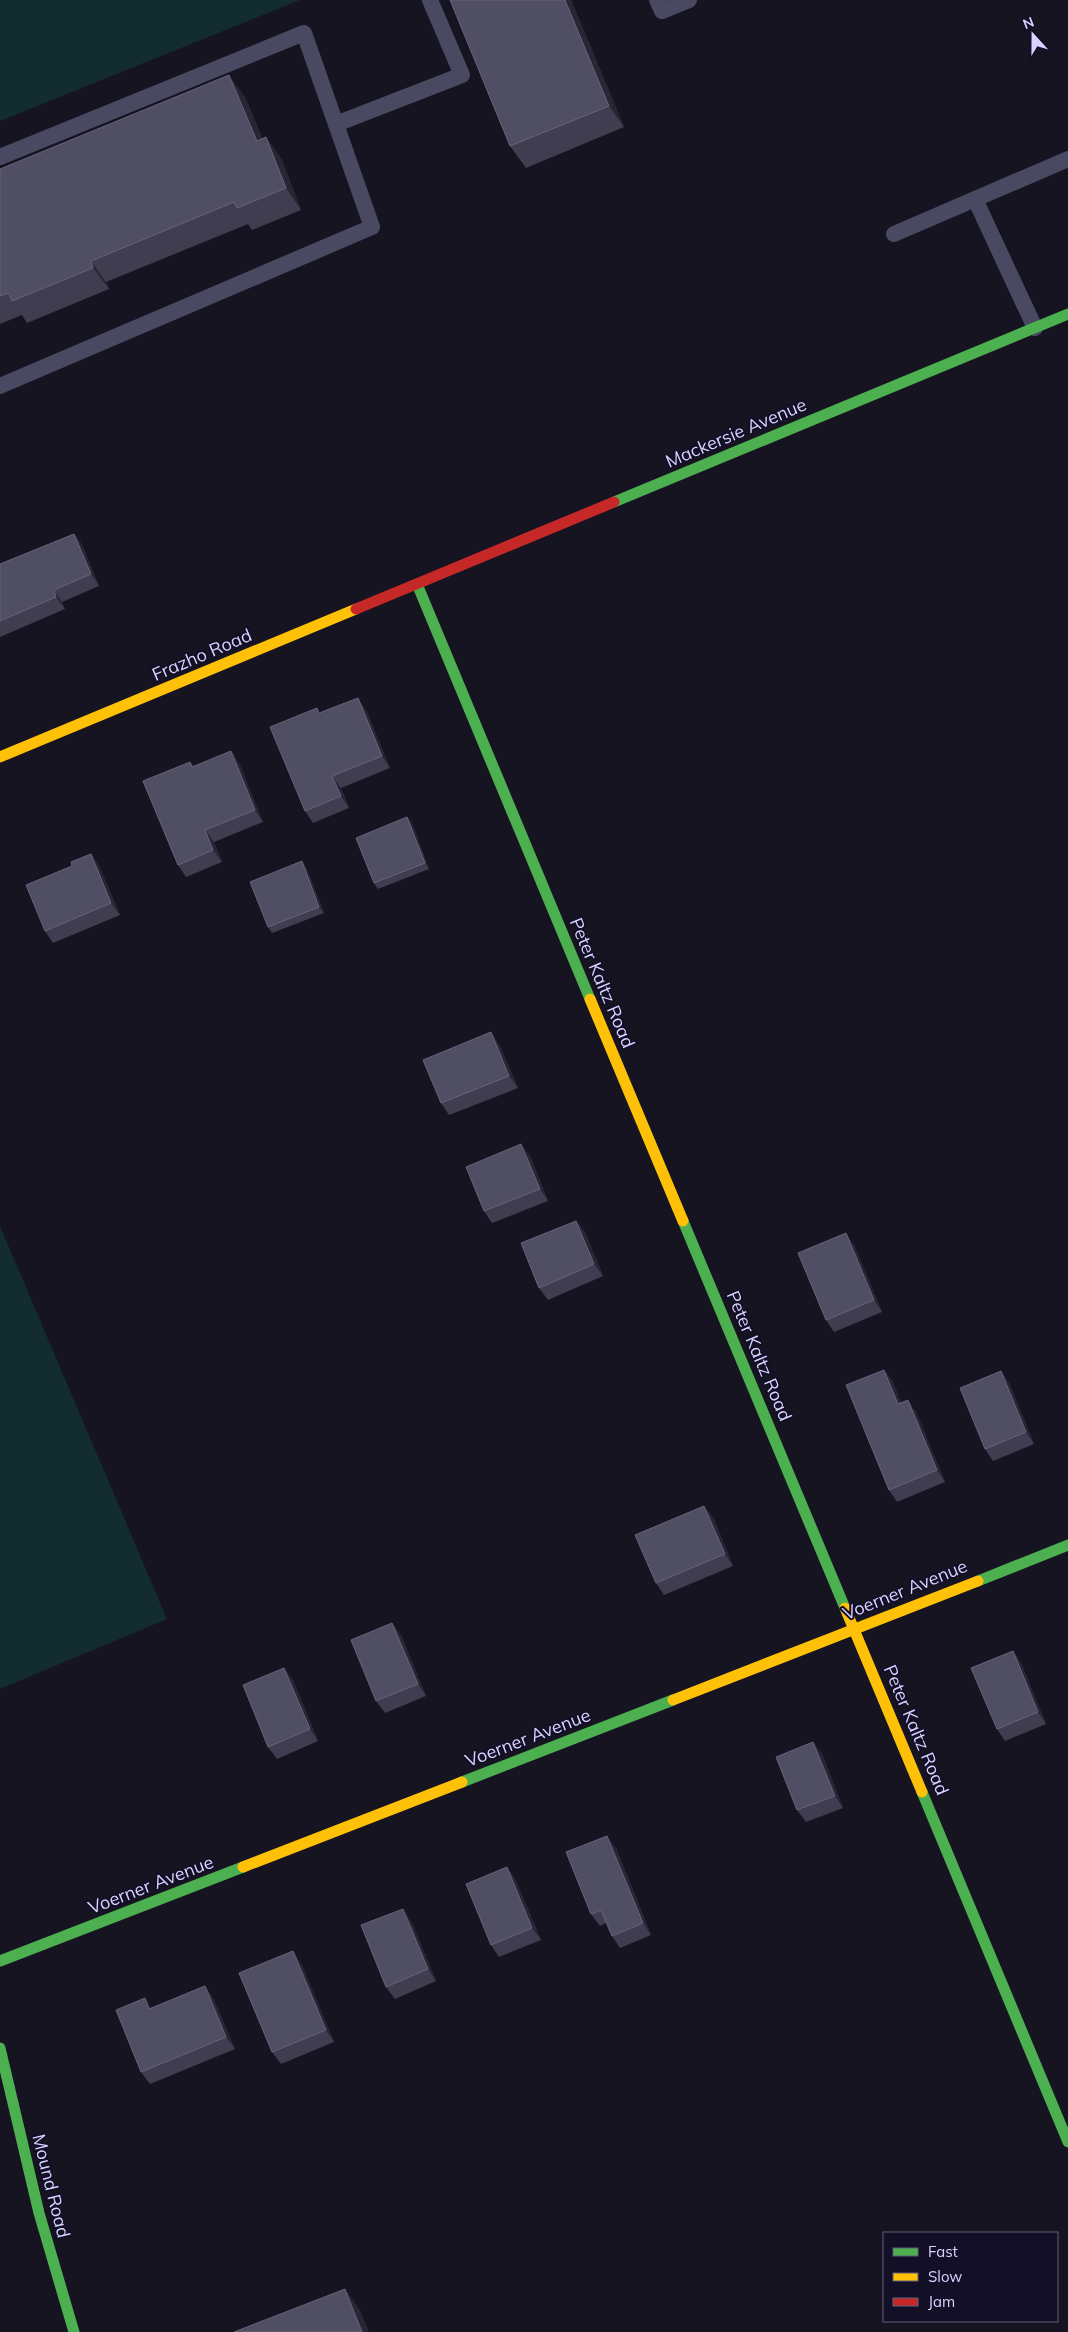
<svg xmlns="http://www.w3.org/2000/svg" width="1068" height="2332" font-family="Mulish,sans-serif">
	<style>
		.green { fill: #132c2d }
		.lines { fill: none; stroke-linecap: round; stroke-linejoin: round }
		.lane { stroke: #4a4962; stroke-width: 16 }
		.fast { stroke: #4caf50; stroke-width: 11 }
		.slow { stroke: #ffc107; stroke-width: 11 }
		.jam { stroke: #c62828; stroke-width: 11 }
		.wall { fill: #403d50 }
		.shaded-wall { fill: #282635 }
		.building { fill: #504e63; stroke: #66637b }
		.labels { text-anchor: middle; stroke-width: 4; stroke-linejoin: round; paint-order: stroke }
		.street-label { font-size: 18px; fill: #d9d4ff; stroke: #130f26 }
	</style>
	<rect width="100%" height="100%" fill="#161421"/>
	<!-- green -->
	<g class="green">
		<polygon points="0,0 300,0 0,121"/>
		<polygon points="0,1226 167,1619 0,1689"/>
	</g>
	<g class="lines">
		<!-- lane -->
		<g class="lane">
			<polyline points="657,0 662,11 689,0"/>
			<polyline points="336,124 462,75 430,0"/>
			<polyline points="0,157 304,33 372,227 0,386"/>
			<polyline points="975,199 1035,328"/>
			<polyline points="894,234 1068,159"/>
		</g>
		<!-- fast -->
		<g class="fast">
			<polyline points="614,502 1068,314"/>
			<polyline points="417,584 590,999"/>
			<polyline points="683,1221 845,1608"/>
			<polyline points="978,1581 1068,1545"/>
			<polyline points="462,1782 673,1700"/>
			<polyline points="922,1792 1068,2142"/>
			<polyline points="0,1961 243,1867"/>
			<polyline points="0,2048 39,2213 74,2332"/>
		</g>
		<!-- slow -->
		<g class="slow">
			<polyline points="0,757 356,609"/>
			<polyline points="590,999 683,1221"/>
			<polyline points="845,1608 922,1792"/>
			<polyline points="673,1700 978,1581"/>
			<polyline points="243,1867 462,1782"/>
		</g>
		<!-- jam -->
		<polyline class="jam" points="356,609 614,502"/>
	</g>
	<!-- wall -->
	<g class="wall">
		<polygon points="571,0 624,127 526,168 510,146"/>
		<polygon points="245,97 262,138 281,158 301,210 252,230 248,224 106,282 109,289 27,323 22,315 0,324 0,169"/>
		<polygon points="74,534 82,545 99,586 62,602 65,609 0,637 0,564"/>
		<polygon points="366,710 390,768 341,788 349,808 313,823 305,811 320,713"/>
		<polygon points="190,762 193,766 239,763 263,822 214,842 222,862 186,877 178,865"/>
		<polygon points="407,817 412,823 429,869 378,889 374,883"/>
		<polygon points="99,866 120,915 53,943 45,931"/>
		<polygon points="306,867 324,913 272,933 268,927"/>
		<polygon points="499,1044 518,1088 449,1115 441,1103"/>
		<polygon points="530,1156 548,1201 492,1223 484,1211"/>
		<polygon points="576,1221 585,1232 603,1276 548,1300 539,1288"/>
		<polygon points="854,1245 882,1312 834,1332 826,1320"/>
		<polygon points="884,1370 893,1382 901,1403 916,1412 945,1482 897,1502 889,1490"/>
		<polygon points="1001,1371 1009,1383 1034,1444 993,1461 985,1449"/>
		<polygon points="713,1517 733,1566 664,1595 656,1583"/>
		<polygon points="392,1623 401,1635 426,1696 385,1713 376,1701"/>
		<polygon points="1013,1651 1021,1663 1046,1724 1005,1741 997,1729"/>
		<polygon points="293,1680 318,1741 277,1759 268,1747"/>
		<polygon points="822,1754 843,1808 806,1822 797,1810"/>
		<polygon points="616,1848 651,1935 620,1948 612,1936 606,1923 600,1926 591,1914"/>
		<polygon points="507,1867 515,1879 541,1940 499,1957 491,1945"/>
		<polygon points="411,1921 436,1981 395,1999 386,1987"/>
		<polygon points="301,1963 334,2042 281,2064 272,2052"/>
		<polygon points="205,1986 213,1998 235,2049 150,2084 141,2072 152,2008"/>
	</g>
	<!-- shaded-wall -->
	<g class="shaded-wall">
		<polygon points="565,0 571,0 624,127 609,106"/>
		<polygon points="229,75 245,97 272,162 257,141"/>
		<polygon points="266,137 281,158 301,210 286,188"/>
		<polygon points="91,261 106,282 109,289 93,268"/>
		<polygon points="74,534 82,545 99,586 91,574"/>
		<polygon points="54,590 62,602 65,609 56,597"/>
		<polygon points="358,698 366,710 390,768 382,756"/>
		<polygon points="231,751 239,763 263,822 255,810"/>
		<polygon points="332,776 341,788 349,808 341,796"/>
		<polygon points="407,817 412,823 429,869 425,863"/>
		<polygon points="205,830 214,842 222,862 213,850"/>
		<polygon points="91,854 99,866 120,915 111,903"/>
		<polygon points="302,861 306,867 324,913 319,907"/>
		<polygon points="491,1032 499,1044 518,1088 509,1076"/>
		<polygon points="521,1144 530,1156 548,1201 540,1189"/>
		<polygon points="576,1221 585,1232 603,1276 594,1264"/>
		<polygon points="846,1233 854,1245 882,1312 874,1300"/>
		<polygon points="884,1370 893,1382 906,1416 898,1404"/>
		<polygon points="1001,1371 1009,1383 1034,1444 1026,1432"/>
		<polygon points="908,1400 916,1412 945,1482 937,1470"/>
		<polygon points="704,1506 713,1517 733,1566 725,1554"/>
		<polygon points="392,1623 401,1635 426,1696 418,1684"/>
		<polygon points="1013,1651 1021,1663 1046,1724 1038,1712"/>
		<polygon points="284,1668 293,1680 318,1741 310,1729"/>
		<polygon points="813,1742 822,1754 843,1808 835,1796"/>
		<polygon points="607,1836 616,1848 651,1935 643,1923"/>
		<polygon points="507,1867 515,1879 541,1940 532,1928"/>
		<polygon points="403,1909 411,1921 436,1981 428,1969"/>
		<polygon points="293,1951 301,1963 334,2042 326,2030"/>
		<polygon points="205,1986 213,1998 235,2049 226,2037"/>
		<polygon points="145,1998 153,2010 149,2009"/>
		<polygon points="345,2289 360,2310 369,2332 362,2332"/>
	</g>
	<!-- building -->
	<g class="building">
		<polygon points="450,0 565,0 609,106 510,146"/>
		<polygon points="229,75 257,141 266,137 286,188 237,208 234,202 91,261 93,268 12,301 9,293 0,296 0,169"/>
		<polygon points="74,534 91,574 54,590 56,597 0,621 0,564"/>
		<polygon points="358,698 382,756 332,776 341,796 305,811 270,727 317,708 319,713"/>
		<polygon points="231,751 255,810 205,830 213,850 178,865 143,781 190,762 192,767"/>
		<polygon points="407,817 425,863 374,883 356,838"/>
		<polygon points="91,854 111,903 45,931 26,885 72,866 71,862"/>
		<polygon points="302,861 319,907 268,927 250,882"/>
		<polygon points="491,1032 509,1076 441,1103 423,1060"/>
		<polygon points="521,1144 540,1189 484,1211 466,1167"/>
		<polygon points="576,1221 594,1264 539,1288 521,1243"/>
		<polygon points="846,1233 874,1300 826,1320 798,1253"/>
		<polygon points="884,1370 898,1404 908,1400 937,1470 889,1490 846,1385"/>
		<polygon points="1001,1371 1026,1432 985,1449 960,1388"/>
		<polygon points="704,1506 725,1554 656,1583 635,1535"/>
		<polygon points="392,1623 418,1684 376,1701 351,1640"/>
		<polygon points="1013,1651 1038,1712 997,1729 971,1668"/>
		<polygon points="284,1668 310,1729 268,1747 243,1685"/>
		<polygon points="813,1742 835,1796 797,1810 776,1757"/>
		<polygon points="607,1836 643,1923 612,1936 601,1910 591,1914 566,1852"/>
		<polygon points="507,1867 532,1928 491,1945 466,1884"/>
		<polygon points="403,1909 428,1969 386,1987 361,1925"/>
		<polygon points="293,1951 326,2030 272,2052 239,1973"/>
		<polygon points="205,1986 226,2037 141,2072 116,2010 145,1998 149,2009"/>
		<polygon points="345,2289 362,2332 234,2332"/>
	</g>
	<g class="labels">
		<!-- street labels -->
		<g class="street-label">
			<text transform="translate(736 433) rotate(-23)" y="6">Mackersie Avenue</text>
			<text transform="translate(202 655) rotate(-23)" y="6">Frazho Road</text>
			<text transform="translate(602 983) rotate(67)" y="6">Peter Kaltz Road</text>
			<text transform="translate(759 1356) rotate(67)" y="6">Peter Kaltz Road</text>
			<text transform="translate(905 1590) rotate(-22)" y="6">Voerner Avenue</text>
			<text transform="translate(916 1730) rotate(67)" y="6">Peter Kaltz Road</text>
			<text transform="translate(528 1738) rotate(-21)" y="6">Voerner Avenue</text>
			<text transform="translate(151 1885) rotate(-21)" y="6">Voerner Avenue</text>
			<text transform="translate(51 2186) rotate(76)" y="6">Mound Road</text>
		</g>
	</g>
	<!-- legend -->
	<rect x="883" y="2232" width="175" height="90" fill="#130f26" stroke="#625e7d"/>
	<rect x="893" y="2248" width="25" height="8" fill="#4caf50" stroke="#625e7d"/>
	<text x="928" y="2257" font-size="15" fill="#d9d4ff">Fast</text>
	<rect x="893" y="2273" width="25" height="8" fill="#ffc107" stroke="#625e7d"/>
	<text x="928" y="2282" font-size="15" fill="#d9d4ff">Slow</text>
	<rect x="893" y="2298" width="25" height="8" fill="#c62828" stroke="#625e7d"/>
	<text x="928" y="2307" font-size="15" fill="#d9d4ff">Jam</text>
	<!-- north arrow -->
	<g transform="translate(1033 35) rotate(339)" stroke="#130f26" stroke-width="4" paint-order="stroke">
	<path d="M0-4L9 19L0 12L-9 19Z" fill="#d9d4ff"/>
	<text y="-8" font-size="14" font-weight="bold" text-anchor="middle" fill="#d9d4ff">N</text>
	</g>
</svg>
